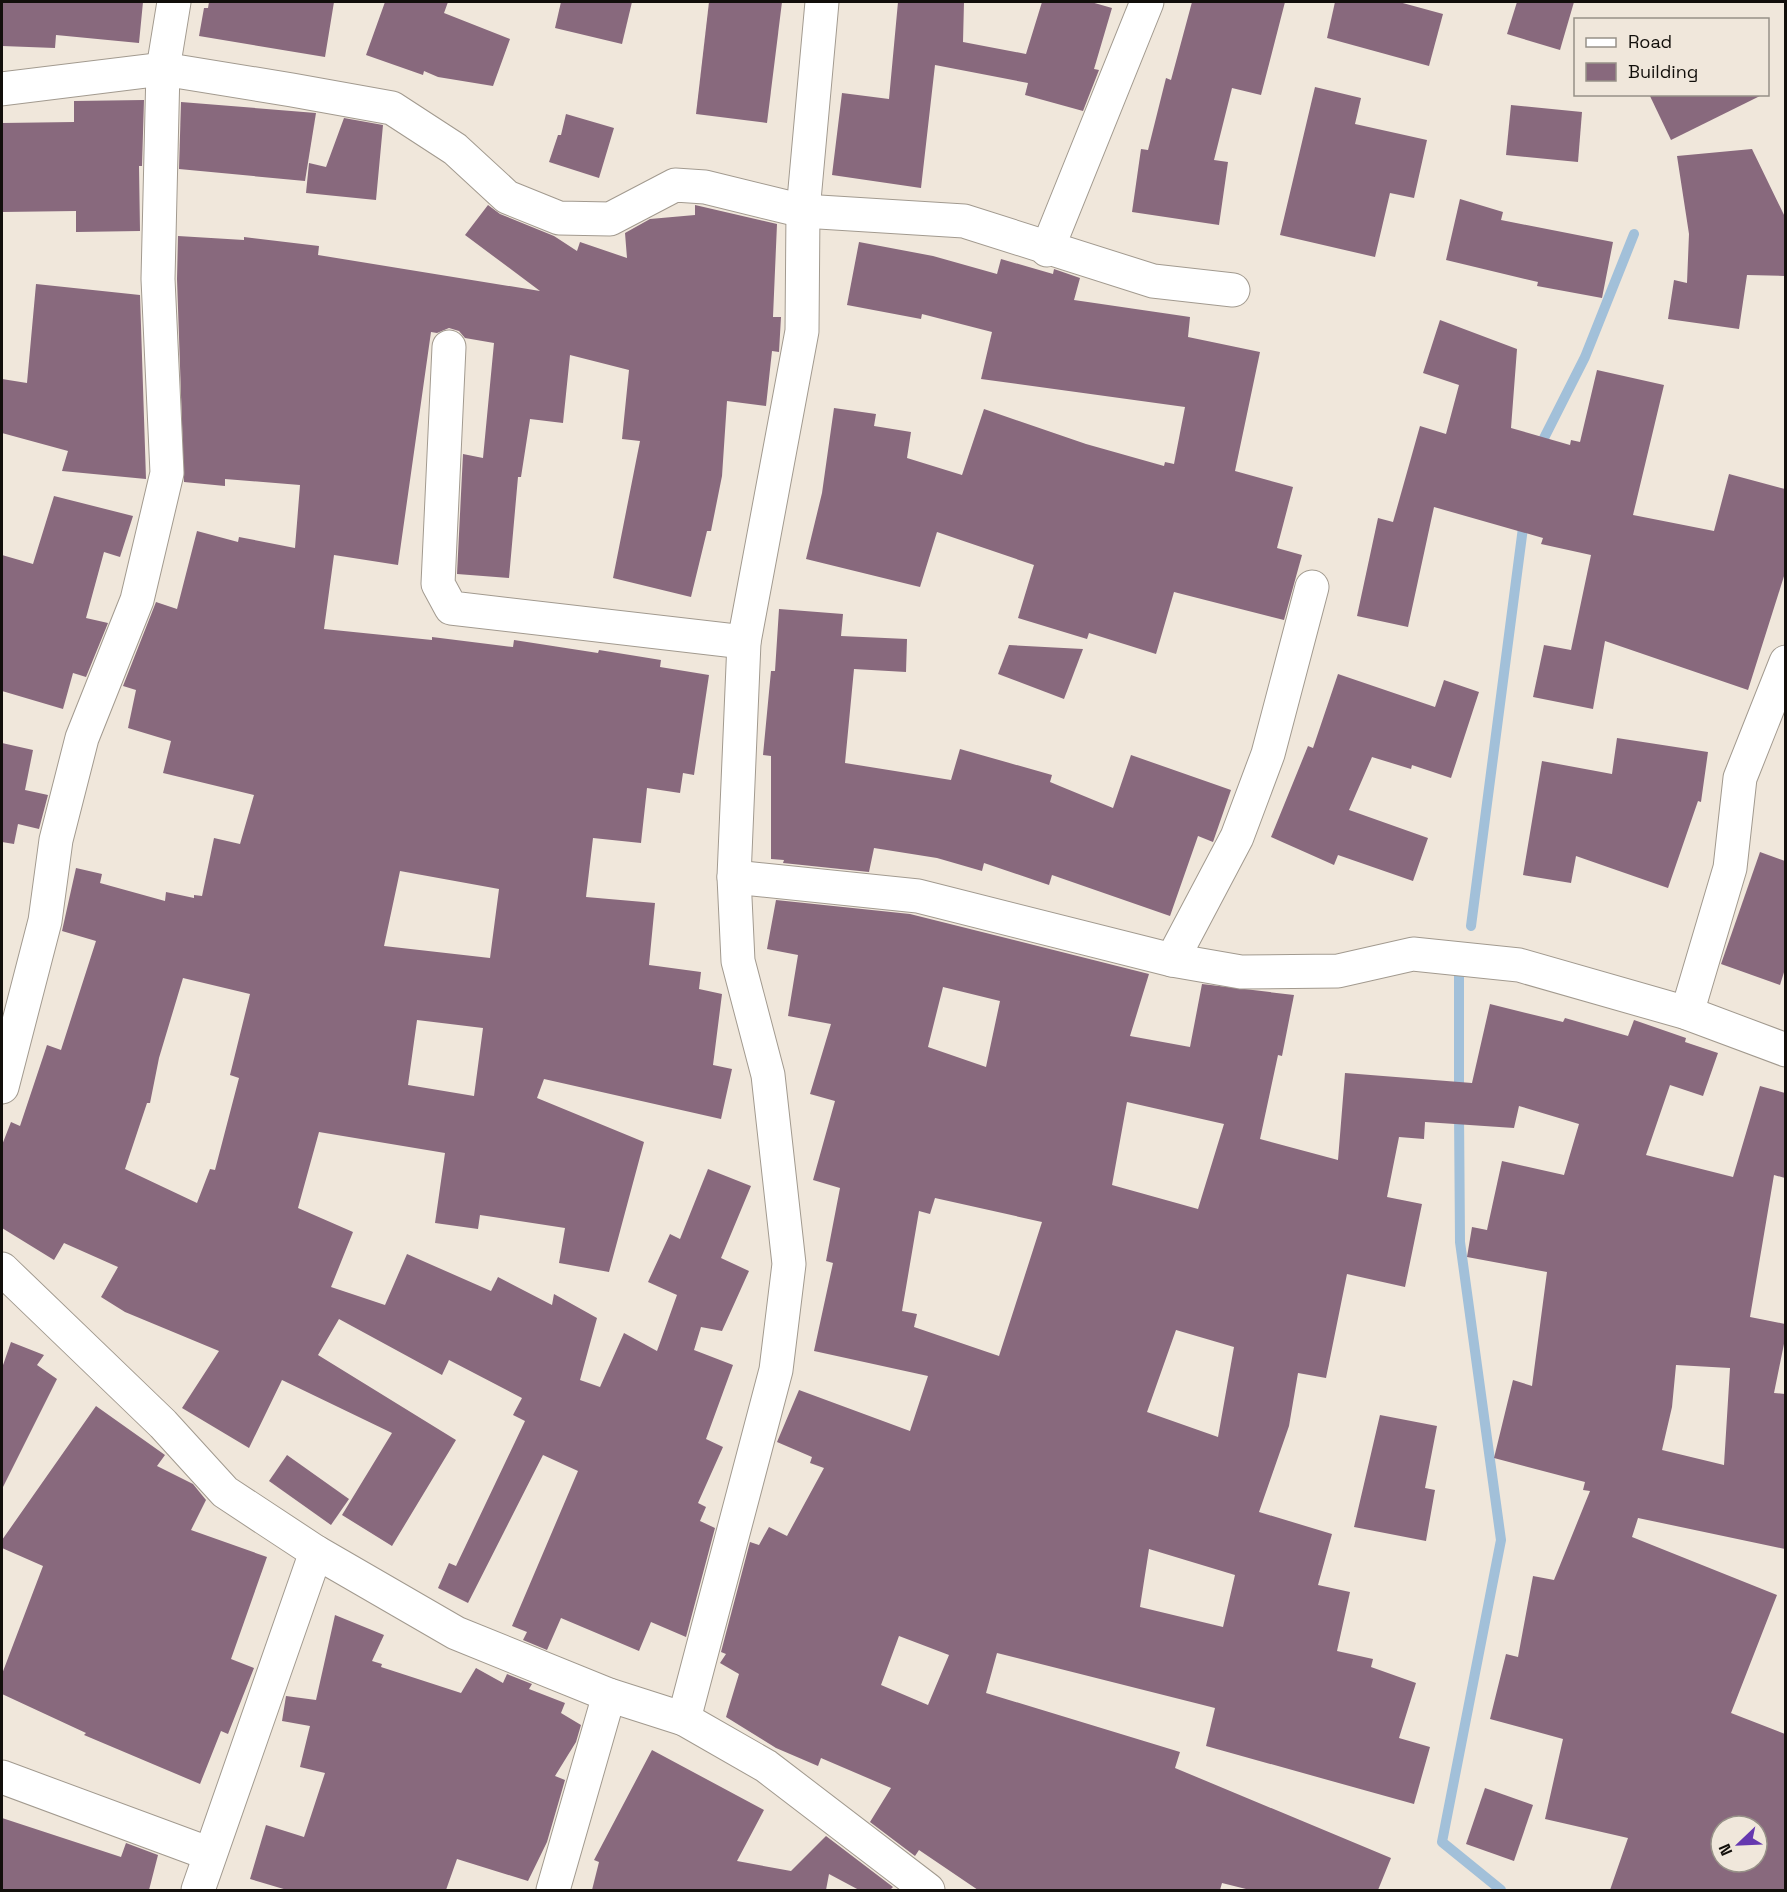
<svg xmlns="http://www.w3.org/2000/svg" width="1787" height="1892" font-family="'Space Grotesk',sans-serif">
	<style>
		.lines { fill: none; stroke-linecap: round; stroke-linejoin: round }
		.stream { stroke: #a2c0d9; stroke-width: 10 }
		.building { fill: #88697d; fill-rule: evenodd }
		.minor-casing { stroke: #a29a8f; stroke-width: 35 }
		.tertiary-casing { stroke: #a29a8f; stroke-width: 35 }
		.minor { stroke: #fff; stroke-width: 33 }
		.tertiary { stroke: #fff; stroke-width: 33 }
	</style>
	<rect width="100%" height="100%" fill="#f0e7db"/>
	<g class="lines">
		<!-- stream -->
		<g class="stream">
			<polyline points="1538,450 1585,357 1634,234"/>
			<polyline points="1471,926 1524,520"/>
			<polyline points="1459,971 1459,1097"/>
			<polyline points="1459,1112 1460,1242 1501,1540 1442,1842 1501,1890"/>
		</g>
	</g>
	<!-- building -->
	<g class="building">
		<polygon points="2,2 143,2 139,43 56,35 55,48 2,46"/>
		<polygon points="209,2 334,2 325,57 199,36 204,8 208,8"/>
		<polygon points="385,2 448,2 444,13 510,39 493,86 438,77 424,71 423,75 366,55"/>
		<polygon points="561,2 632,2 622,44 555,28"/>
		<polygon points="709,2 782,2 767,123 696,114"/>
		<polygon points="898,2 964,2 963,42 1026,54 1042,2 1091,2 1112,8 1094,69 1099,70 1083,111 1025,95 1028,83 935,65 921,188 832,175 842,93 889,99"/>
		<polygon points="1192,2 1285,2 1261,95 1232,88 1214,160 1228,162 1219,225 1132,212 1141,149 1148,150 1166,78 1171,80"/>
		<polygon points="1335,2 1399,2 1443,14 1429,66 1327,38"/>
		<polygon points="1517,2 1574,2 1560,50 1507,34"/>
		<polygon points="1315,87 1361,98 1355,124 1427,140 1414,198 1390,193 1375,257 1280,235"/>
		<polygon points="1649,94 1764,94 1671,140"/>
		<polygon points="144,100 142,166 139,166 140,231 76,232 76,211 2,212 2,123 74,122 74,101"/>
		<polygon points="181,102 316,113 305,181 179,169"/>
		<polygon points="1511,105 1582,112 1578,162 1506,155"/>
		<polygon points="566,114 614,128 599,178 549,162 558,135 561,135"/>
		<polygon points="344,118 383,125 376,200 306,193 309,163 326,167"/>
		<polygon points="1752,149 1785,217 1785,276 1747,275 1739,329 1668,319 1674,280 1687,283 1689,234 1677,156"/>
		<polygon points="1460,199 1503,212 1501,220 1613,242 1602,298 1537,286 1538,282 1446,260"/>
		<path d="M488,205L500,214L554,236L577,251L580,242L627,258L625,233L650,219L695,215V205L777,224L773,317H781L779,352L772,351L766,406L727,401L722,476L711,531H707L691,597L613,578L640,441L622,439L629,370L570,355L563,423L530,419L521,477H518L509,578L457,574L463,454L483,458L494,343L465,338L459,331L449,328L437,333L431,332L398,565L334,555L324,629L432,640V637L513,647L514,640L598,653L599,650L661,660L660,667L709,675L694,775L683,773L680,793L647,788L641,843L593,838L586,897L655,903L649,965L701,972L699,989L722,994L713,1065L732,1069L721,1119L544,1079L537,1098L644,1142L609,1272L559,1263L565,1228L480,1215L478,1229L435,1223L445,1153L319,1132L298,1208L353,1232L331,1287L385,1305L407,1254L491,1291L498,1277L552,1305L554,1294L597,1318L580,1380L600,1387L624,1333L657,1351L677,1295L648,1282L670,1234L680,1239L708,1169L751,1186L721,1258L749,1271L722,1331L701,1327L694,1350L733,1365L706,1439L723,1447L698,1503L706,1507L700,1521L715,1528L686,1637L651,1622L639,1651L561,1618L547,1650L523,1640L527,1632L512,1626L578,1471L543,1455L468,1603L438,1588L449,1563L456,1566L525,1421L513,1415L522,1398L449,1360L442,1375L339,1319L318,1355L456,1440L392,1546L342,1515L392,1433L282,1380L249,1448L182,1408L219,1351L125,1312L101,1297L118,1267L64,1243L54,1260L2,1228V1145L11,1122L20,1126L47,1045L61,1050L96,941L62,931L76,868L102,874L100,883L165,901L166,892L194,898V895L202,896L214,838L240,844L254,795L163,773L171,741L128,728L136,690L123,686L156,602L177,609L197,531L238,542L239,537L295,548L300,485L225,479V486L184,482L177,279L178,236L244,240V237L319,246L318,255L540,291L465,235ZM400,871L499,889L490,958L384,946ZM183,978L250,994L230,1075L239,1078L215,1170L210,1169L197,1203L125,1169L147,1103H150L159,1058ZM417,1020L483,1028L474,1096L408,1085Z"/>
		<polygon points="859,242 933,256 997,274 1001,259 1053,274 1054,269 1080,278 1074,300 1190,317 1188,337 1260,352 1235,471 1293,487 1277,548 1302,555 1284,620 1174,592 1156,654 1089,633 1087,639 1018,618 1034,565 937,532 920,587 806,559 822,493 834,408 876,414 874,426 911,432 907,458 962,475 984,409 1086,444 1164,466 1165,462 1174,464 1185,407 981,379 992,332 922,314 921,319 847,305"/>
		<polygon points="36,284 140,295 146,479 62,471 68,451 2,433 2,379 27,383"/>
		<polygon points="1440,320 1517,349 1511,428 1570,445 1571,440 1580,442 1597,370 1664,385 1633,515 1714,531 1729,474 1785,489 1785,573 1748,690 1605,641 1593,709 1533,697 1544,645 1571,650 1591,555 1541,544 1543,538 1434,507 1408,627 1357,616 1378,518 1393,522 1420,426 1446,434 1459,385 1423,373"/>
		<polygon points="54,496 133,516 120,557 104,552 86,618 108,623 86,677 73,673 63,709 2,691 2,555 33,564"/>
		<polygon points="779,609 843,614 841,636 907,639 906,672 854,669 845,763 951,780 960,749 1052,775 1050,782 1113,808 1131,755 1231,790 1213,842 1198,836 1170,916 1052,875 1049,885 984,863 982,871 937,858 874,848 869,872 783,863 784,860 771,859 771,756 763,755 771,671 775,671"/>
		<polygon points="1009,645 1083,649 1064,699 998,674"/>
		<polygon points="1338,674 1435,707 1444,680 1479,692 1451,778 1412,765 1411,769 1372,757 1349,810 1428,838 1413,881 1338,855 1334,865 1271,837 1308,746 1313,748"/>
		<polygon points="1617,738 1708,752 1701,802 1698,801 1668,888 1576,856 1571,883 1523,875 1542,761 1612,774"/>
		<polygon points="2,743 33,750 25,790 48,795 39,829 18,824 14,844 2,842"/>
		<polygon points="1760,852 1785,861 1785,969 1780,985 1721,964"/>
		<path d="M776,900L910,914L1149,974L1130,1036L1190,1047L1202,984L1294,995L1282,1056L1278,1055L1260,1139L1338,1160L1345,1073L1472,1083L1490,1004L1563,1022L1565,1018L1628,1036L1634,1020L1686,1038L1685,1042L1718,1053L1703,1096L1670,1085L1646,1155L1733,1177L1760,1086L1785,1093V1178L1774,1175L1750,1317L1785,1324V1339L1774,1393L1785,1394V1549L1638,1518L1632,1537L1777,1595L1731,1713L1785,1734V1890H1610L1628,1838L1545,1819L1563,1739L1490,1719L1506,1654L1518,1657L1533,1576L1554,1580L1590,1491L1583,1490L1585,1482L1494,1458L1513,1380L1532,1386L1547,1272L1467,1257L1472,1227L1487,1230L1502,1161L1564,1175L1579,1124L1519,1106L1514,1128L1425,1122L1424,1139L1399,1137L1387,1197L1422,1204L1405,1287L1347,1274L1326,1378L1298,1373L1289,1426L1259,1512L1332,1534L1318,1585L1350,1592L1337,1651L1373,1659L1371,1667L1416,1683L1399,1738L1430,1747L1414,1804L1206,1746L1215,1708L997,1653L986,1693L1180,1752L1175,1768L1391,1858L1378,1890H1250L1222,1883L1220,1890H978L919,1850L915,1856L870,1822L891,1788L821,1758L818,1766L776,1748L726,1717L739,1674L720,1663L726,1654L721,1652L750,1542L759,1545L769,1527L787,1536L824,1468L810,1463L812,1457L777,1442L799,1390L910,1431L928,1376L814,1351L833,1263L826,1261L840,1188L813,1180L835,1101L810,1094L831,1024L788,1016L798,955L767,949ZM943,987L1000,1001L986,1067L928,1047ZM1127,1102L1224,1124L1198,1209L1112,1185ZM935,1198L1042,1222L999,1356L914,1327L917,1314L902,1311L919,1211L930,1214ZM1176,1330L1234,1347L1218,1437L1147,1412ZM1676,1365L1730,1368L1724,1465L1662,1450L1672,1407ZM1149,1549L1235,1575L1223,1627L1140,1607ZM899,1636L949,1655L928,1705L881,1685ZM1721,1826H1757V1862H1721Z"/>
		<polygon points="11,1342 44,1355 37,1365 57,1379 2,1489 2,1368"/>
		<polygon points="96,1406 165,1455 157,1466 193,1484 206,1500 191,1530 267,1557 231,1659 254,1668 228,1734 221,1731 200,1784 84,1735 86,1733 2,1694 2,1674 43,1566 2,1548 2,1540"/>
		<polygon points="1380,1415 1437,1426 1425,1488 1435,1490 1426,1541 1354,1527"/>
		<polygon points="287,1455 349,1499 331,1525 269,1481"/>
		<polygon points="335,1615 384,1635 372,1661 382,1664 381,1667 461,1693 476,1668 503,1683 507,1674 532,1684 529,1689 565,1703 561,1713 581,1725 576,1742 555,1776 565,1780 547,1842 528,1881 457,1859 446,1890 287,1890 250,1879 266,1825 304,1837 325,1773 300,1767 310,1726 282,1721 286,1696 316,1700"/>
		<polygon points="652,1750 764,1810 737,1861 791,1871 826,1836 893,1887 890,1890 859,1890 829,1874 826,1890 592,1890 599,1862 594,1860"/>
		<polygon points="1485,1788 1533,1805 1514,1861 1466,1844"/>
		<polygon points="2,1818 121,1857 126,1843 158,1855 149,1890 2,1890"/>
	</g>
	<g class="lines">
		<defs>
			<g id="minor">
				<polyline points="2,89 163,69 292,90 392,108 455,149 507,197 559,218 610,219 675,185 705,187 803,211 964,221 1153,281 1233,290"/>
				<polyline points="1047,250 1147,2"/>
				<polyline points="449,347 438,584 451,608 744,642"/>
				<polyline points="734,877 918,896 1172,960 1241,972 1338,971 1413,954 1519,965 1687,1013 1786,1050"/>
				<polyline points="1172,960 1237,837 1268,754 1312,587"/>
				<polyline points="1687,1013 1730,868 1740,778 1786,662"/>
				<polyline points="2,1087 45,921 56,840 82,738 137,600 167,473 158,279 163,69 174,2"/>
				<polyline points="684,1719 776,1370 789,1264 768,1075 738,961 734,877 744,642 802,331 803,211 822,2"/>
				<polyline points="2,1777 210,1854"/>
				<polyline points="198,1890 316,1552"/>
				<polyline points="553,1890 609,1695"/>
			</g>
			<polyline id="tertiary" points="2,1269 163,1424 225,1492 316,1552 456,1633 609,1695 684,1719 766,1766 928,1890"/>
		</defs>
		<!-- minor casing -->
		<use href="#minor" class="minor-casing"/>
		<!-- tertiary casing -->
		<use href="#tertiary" class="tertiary-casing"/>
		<!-- minor -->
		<use href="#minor" class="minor"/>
		<!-- tertiary -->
		<use href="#tertiary" class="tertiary"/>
	</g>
	<!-- border -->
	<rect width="1787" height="1892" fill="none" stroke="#120f0b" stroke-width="6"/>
	<!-- legend -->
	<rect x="1574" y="18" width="195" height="78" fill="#f0e7db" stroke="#979188" stroke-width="1.5"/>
	<rect x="1586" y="38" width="30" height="9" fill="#ffffff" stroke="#979188" stroke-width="1.5"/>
	<text x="1628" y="48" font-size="18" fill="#120f0b">Road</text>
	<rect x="1586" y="63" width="30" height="18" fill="#88697d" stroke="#979188" stroke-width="1.5"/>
	<text x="1628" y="78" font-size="18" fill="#120f0b">Building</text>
	<!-- north arrow -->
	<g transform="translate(1739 1844) rotate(247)"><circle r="28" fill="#f0e7db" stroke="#979188" stroke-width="1.5"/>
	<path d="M0-4.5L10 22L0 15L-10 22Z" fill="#6538af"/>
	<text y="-9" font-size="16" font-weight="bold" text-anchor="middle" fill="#120f0b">N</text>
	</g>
</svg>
